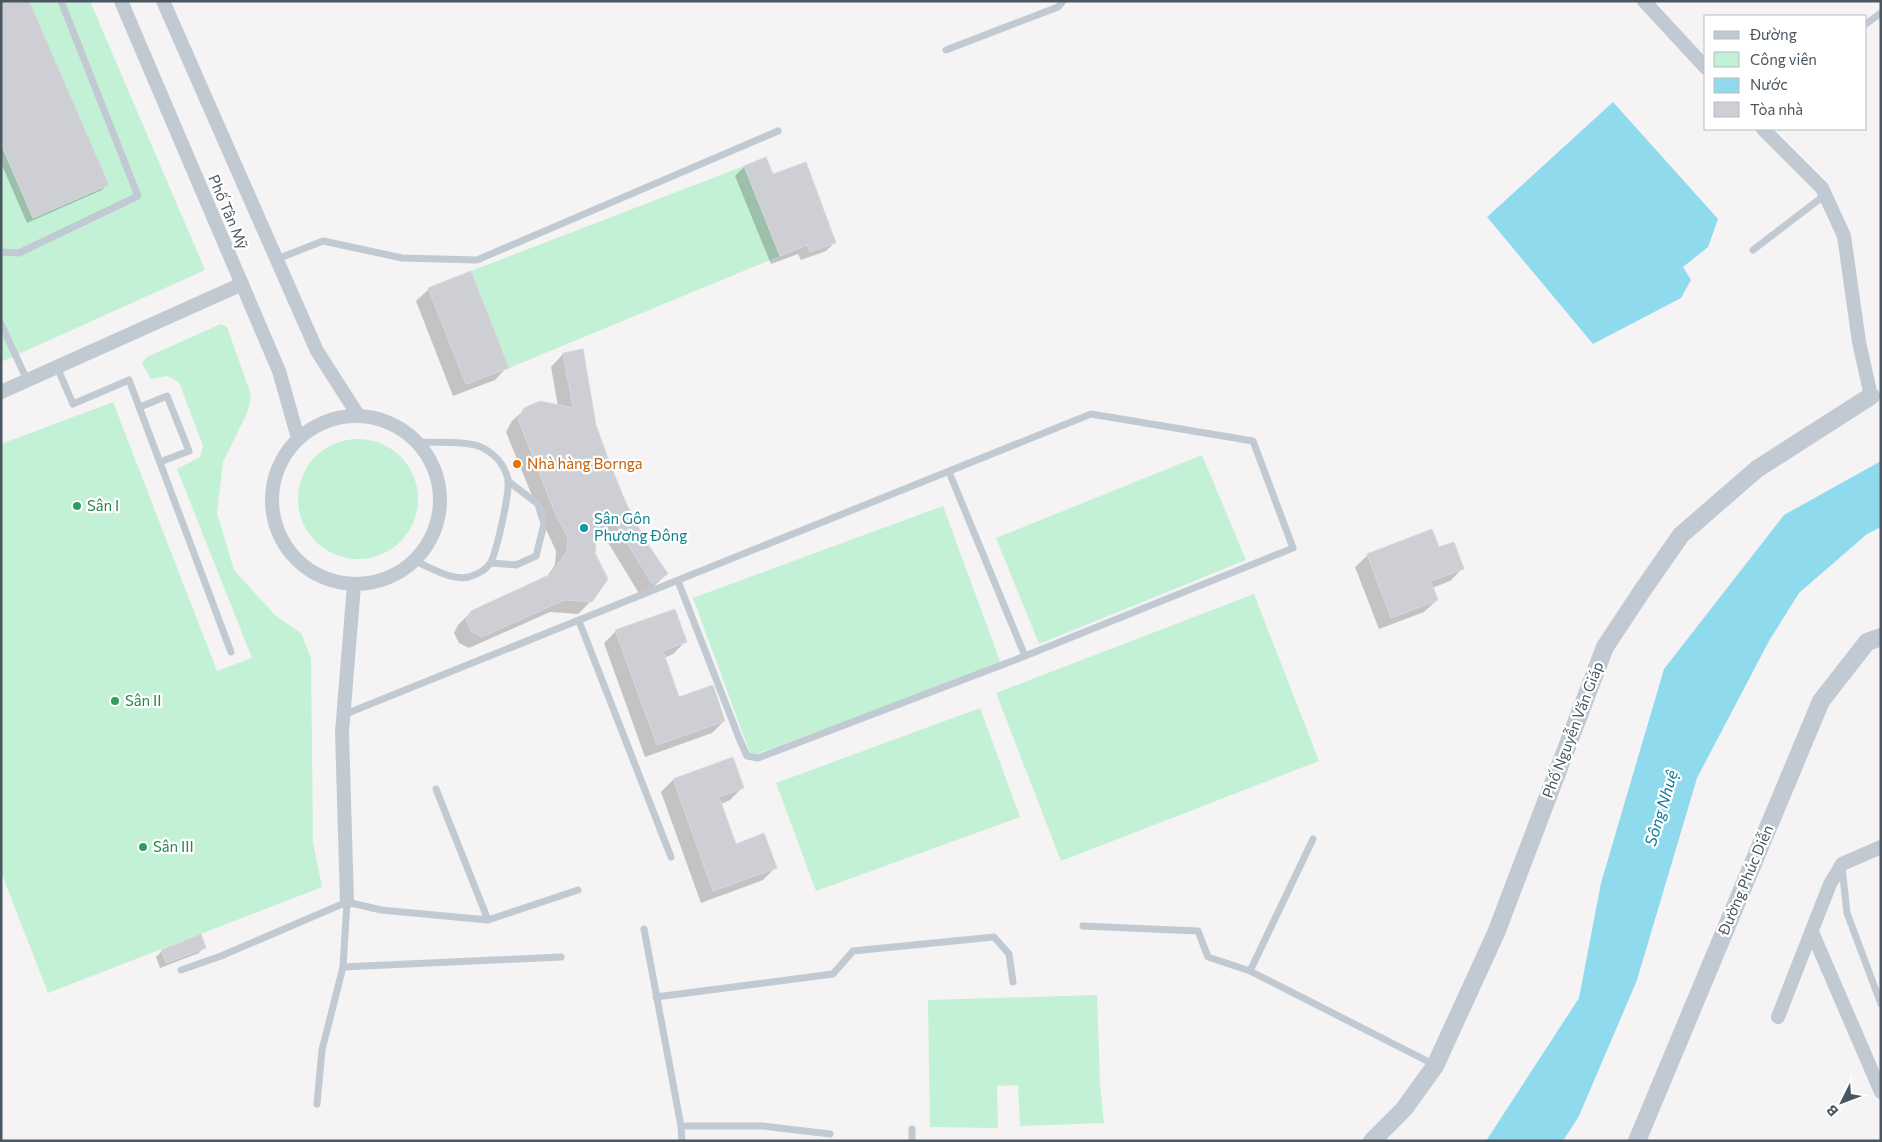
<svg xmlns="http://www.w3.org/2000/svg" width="1882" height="1142" font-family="Commissioner,sans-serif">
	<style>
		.green { fill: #c3f1d5 }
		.water { fill: #90daee }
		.shadow { fill: #0003 }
		.building { fill: #cdcfd5; stroke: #d7d9de }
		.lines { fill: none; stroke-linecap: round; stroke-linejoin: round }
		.service { stroke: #c1cad2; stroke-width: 7 }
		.minor { stroke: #c1cad2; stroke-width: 14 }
		.tertiary { stroke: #c1cad2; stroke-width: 18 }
		.food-dot { fill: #e8710a; stroke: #fff; stroke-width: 2 }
		.leisure-dot { fill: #2e9e5b; stroke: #fff; stroke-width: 2 }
		.culture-dot { fill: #0f9aa8; stroke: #fff; stroke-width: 2 }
		.labels { text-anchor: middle; stroke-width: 4.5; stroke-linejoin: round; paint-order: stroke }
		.street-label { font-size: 15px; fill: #4a5661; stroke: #fff }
		.food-label { font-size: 15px; fill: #c56008; stroke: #fff; text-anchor: start }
		.leisure-label { font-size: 15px; fill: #27864d; stroke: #fff; text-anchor: start }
		.culture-label { font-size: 15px; fill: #0d838f; stroke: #fff; text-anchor: start }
		.water-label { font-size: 16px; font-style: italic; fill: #0c7c9b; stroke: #fff }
	</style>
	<rect width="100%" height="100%" fill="#f5f3f3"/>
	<!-- green -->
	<g class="green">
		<polygon points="1,1 90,1 205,270 1,362"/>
		<polygon points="744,166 780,256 509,368 471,271"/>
		<polygon points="221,324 227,327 251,395 248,411 223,462 217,513 234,570 276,616 301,633 311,658 313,842 322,887 48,993 1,872 1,444 113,402 217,671 252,658 177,469 200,457 203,446 179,382 167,376 151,379 142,363 147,357"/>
		<circle cx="358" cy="499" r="60"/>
		<polygon points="1202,455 1246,560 1039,644 996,538"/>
		<polygon points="943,506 1001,664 751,756 693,598"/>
		<polygon points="1254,594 1319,761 1061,861 996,693"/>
		<polygon points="980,708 1020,817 816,891 776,783"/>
		<polygon points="1097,995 1100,1083 1104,1123 1020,1126 1018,1085 997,1086 998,1128 930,1127 928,1000"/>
	</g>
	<!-- water -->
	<g class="water">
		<polygon points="1613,102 1718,219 1708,247 1683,267 1691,280 1681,298 1593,344 1487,217"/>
		<polygon points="1881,461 1881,527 1867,534 1799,593 1769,641 1697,778 1637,980 1579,1116 1563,1141 1486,1141 1579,998 1601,883 1664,669 1784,515"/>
	</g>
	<!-- shadow -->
	<g class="shadow">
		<polygon points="1,1 108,184 102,190 27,223 1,163"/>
		<polygon points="766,158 773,175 835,242 826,251 801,260 798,254 771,264 735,176 744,167"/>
		<polygon points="429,289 507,367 495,380 453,396 416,301"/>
		<polygon points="563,354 595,425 625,503 644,541 667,574 654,586 640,595 601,531 595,540 591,601 578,614 550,612 469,648 459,643 454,633 458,625 471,612 546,578 555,565 556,551 544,525 506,432 512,421 525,409 558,406 551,367"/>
		<polygon points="1439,549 1462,569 1450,581 1432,588 1437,600 1424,612 1379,629 1355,567 1368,555"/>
		<polygon points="616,631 685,642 673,654 664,658 679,699 724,721 712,733 645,757 604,643"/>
		<polygon points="732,759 742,788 730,800 721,804 736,845 775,868 763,880 701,903 661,792 673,780"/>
		<polygon points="204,947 199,953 160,968 156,957 162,951"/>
	</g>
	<!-- building -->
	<g class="building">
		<polygon points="1,1 29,1 109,185 33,218 1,144"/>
		<polygon points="766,157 773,174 806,162 836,243 810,252 807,245 780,256 744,166"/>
		<polygon points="471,271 509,368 466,384 428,288"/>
		<polygon points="583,349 596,425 610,464 626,503 645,540 668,574 652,584 612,518 596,541 595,553 608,579 592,602 564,600 482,637 471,631 466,620 471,611 551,574 567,551 568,538 555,513 518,419 524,408 540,401 573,408 563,353"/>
		<polygon points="1432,529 1439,547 1454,542 1464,569 1431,581 1438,600 1391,618 1367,554"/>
		<polygon points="675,609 687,642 663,651 679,697 713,685 725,721 657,745 615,630"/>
		<polygon points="733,757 744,788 719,797 736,844 764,833 777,868 713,891 673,779"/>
		<polygon points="201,934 206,948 166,963 161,950"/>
	</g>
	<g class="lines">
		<!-- service -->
		<g class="service">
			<polyline points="1866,24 1881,13"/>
			<polyline points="946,50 1058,7 1063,1"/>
			<polyline points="1753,250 1825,195"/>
			<polyline points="1,252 19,253 138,196 61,1"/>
			<polyline points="277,259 323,241 402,258 477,260 778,131"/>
			<polyline points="1,324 27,380"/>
			<polyline points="57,367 73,404 129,380 231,652"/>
			<polyline points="140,407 167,396 189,451 160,462"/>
			<polyline points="949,472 1025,656"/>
			<path d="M415,561C432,568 451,581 469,577C478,574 487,570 491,562C497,549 510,493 508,479C505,467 497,456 485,449C470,440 435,443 417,442"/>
			<polyline points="491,563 516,565 536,556 544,524 538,504 508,481"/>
			<polyline points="579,621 671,857"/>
			<polyline points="343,715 1091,414 1253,441 1293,548 1025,656 758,758 747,756 739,738 678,581"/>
			<polyline points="436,789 488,920"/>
			<polyline points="1313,839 1250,971 1435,1065"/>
			<polyline points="1842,867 1847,913 1881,1004"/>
			<polyline points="1083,926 1198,931 1208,957 1250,971"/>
			<polyline points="644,929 681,1126 682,1141"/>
			<polyline points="343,967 561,957"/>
			<polyline points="181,970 221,956 347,902 381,910 488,920 578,890"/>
			<polyline points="656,997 833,974 853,951 994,937 1009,954 1013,982"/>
			<polyline points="317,1104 322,1050 343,967 347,902"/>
			<polyline points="681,1126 762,1126 830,1134"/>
			<polyline points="912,1129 912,1141"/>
		</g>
		<!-- minor -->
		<g class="minor">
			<polyline points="121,1 279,371 298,438"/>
			<polyline points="163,1 317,351 358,415"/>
			<polyline points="1644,1 1706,68"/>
			<polyline points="1763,129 1822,188 1844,236 1859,342 1871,396"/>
			<polyline points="1,392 242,284"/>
			<circle cx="356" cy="500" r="84"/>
			<polyline points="347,902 342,732 354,585"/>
			<polyline points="1812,932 1881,1092"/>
			<polyline points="1778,1017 1830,884 1842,864 1881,847"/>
		</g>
		<!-- tertiary -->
		<g class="tertiary">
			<polyline points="1372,1141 1404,1109 1435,1066 1496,933 1605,647 1642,591 1681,535 1757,469 1871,396"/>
			<polyline points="1637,1141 1821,701 1867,642 1881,637"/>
		</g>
	</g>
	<!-- markers -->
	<circle class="food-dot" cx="517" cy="464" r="5"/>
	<g class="leisure-dot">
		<circle cx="77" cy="506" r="5"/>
		<circle cx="115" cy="701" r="5"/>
		<circle cx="143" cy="847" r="5"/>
	</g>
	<circle class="culture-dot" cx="584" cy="528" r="5"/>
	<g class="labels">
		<!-- street labels -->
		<g class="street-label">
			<text transform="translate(228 212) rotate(67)" y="5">Phố Tân Mỹ</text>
			<text transform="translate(1573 730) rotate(-69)" y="5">Phố Nguyễn Văn Giáp</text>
			<text transform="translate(1746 880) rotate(-67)" y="5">Đường Phúc Diễn</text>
		</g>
		<!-- food labels -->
		<g class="food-label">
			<text x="527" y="469">Nhà hàng Bornga</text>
		</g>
		<!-- leisure labels -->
		<g class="leisure-label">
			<text x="87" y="511">Sân I</text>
			<text x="125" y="706">Sân II</text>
			<text x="153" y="852">Sân III</text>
		</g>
		<!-- culture labels -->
		<g class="culture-label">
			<text x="594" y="524">Sân Gôn<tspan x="594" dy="17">Phương Đông</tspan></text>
		</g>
		<!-- water labels -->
		<g class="water-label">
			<text transform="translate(1661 808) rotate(-73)" y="6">Sông Nhuệ</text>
		</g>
	</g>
	<!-- border -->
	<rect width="1882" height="1142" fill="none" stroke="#4a5661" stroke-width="5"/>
	<!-- legend -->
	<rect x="1704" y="15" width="162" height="115" fill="#ffffff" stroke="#b7bbc0"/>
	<rect x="1714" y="31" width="25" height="8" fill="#c1cad2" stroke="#b7bbc0"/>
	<text x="1750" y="40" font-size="15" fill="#4a5661">Đường</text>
	<rect x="1714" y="52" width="25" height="15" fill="#c3f1d5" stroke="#b7bbc0"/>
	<text x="1750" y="65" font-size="15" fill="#4a5661">Công viên</text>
	<rect x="1714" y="78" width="25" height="15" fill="#90daee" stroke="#b7bbc0"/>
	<text x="1750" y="90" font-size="15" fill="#4a5661">Nước</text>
	<rect x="1714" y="102" width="25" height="15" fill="#cdcfd5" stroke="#b7bbc0"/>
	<text x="1750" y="115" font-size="15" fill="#4a5661">Tòa nhà</text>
	<!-- north arrow -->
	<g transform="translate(1842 1102) rotate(228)" stroke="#ffffff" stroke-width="4" paint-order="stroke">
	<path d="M0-4L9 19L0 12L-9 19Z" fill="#4a5661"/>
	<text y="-8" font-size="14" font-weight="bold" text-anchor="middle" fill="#4a5661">B</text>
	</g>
</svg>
